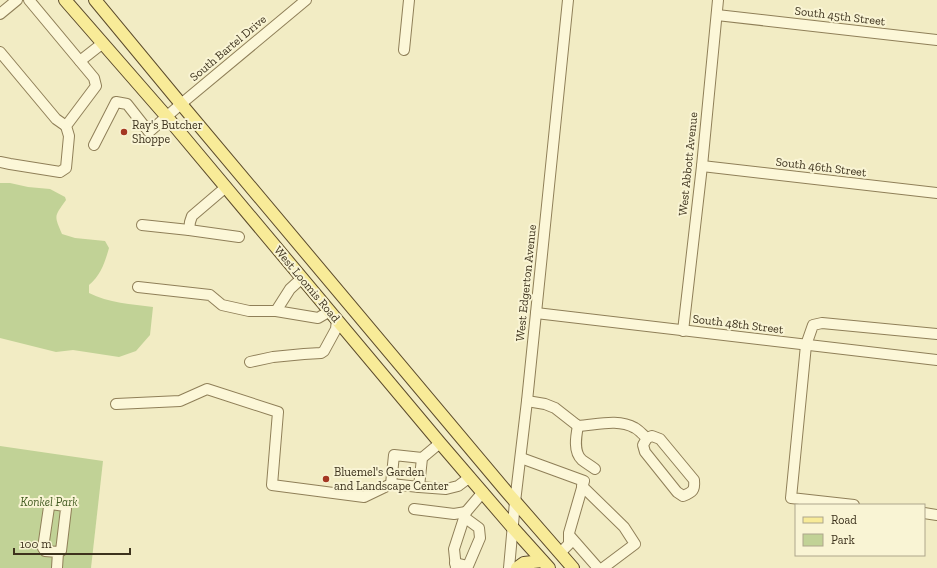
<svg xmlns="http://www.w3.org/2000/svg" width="937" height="568" font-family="'Zilla Slab',serif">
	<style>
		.green { fill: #c1d296 }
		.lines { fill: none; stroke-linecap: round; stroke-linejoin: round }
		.minor-casing { stroke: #8f7f58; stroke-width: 12 }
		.major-casing { stroke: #5c4b2c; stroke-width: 14 }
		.minor { stroke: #fcf7d8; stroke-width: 10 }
		.major { stroke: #f8eb98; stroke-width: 12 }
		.poi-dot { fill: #a43722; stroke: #f9f4d4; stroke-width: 1.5 }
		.labels { text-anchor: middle; stroke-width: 4; stroke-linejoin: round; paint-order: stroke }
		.street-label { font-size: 12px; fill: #3d321d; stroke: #f9f4d4 }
		.poi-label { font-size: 12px; fill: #3d321d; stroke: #f9f4d4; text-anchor: start }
		.park-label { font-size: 12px; font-style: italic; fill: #435c22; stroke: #f9f4d4 }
	</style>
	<rect width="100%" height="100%" fill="#f2ecc4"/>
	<!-- green -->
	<g class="green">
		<path d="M0,183H10L28,187L50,189L65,197L66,200C54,217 54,215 62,234L75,238L105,241L109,248C105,262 101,275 89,285V293C108,303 132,304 153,307L150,335L136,351L119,357L73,350L56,352L0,338Z"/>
		<polygon points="0,446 103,461 91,568 0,568"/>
	</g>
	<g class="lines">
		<defs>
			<g id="minor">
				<polyline points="0,14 17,0"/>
				<polyline points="717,15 937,40"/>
				<polyline points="404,50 409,0"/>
				<polyline points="0,52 56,119 66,126"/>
				<polyline points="80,61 103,43"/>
				<polyline points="94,145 116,102 127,104 149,132 181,104 306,0"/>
				<polyline points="0,162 10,164 60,172 66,168 69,136 66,126 96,86 94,78 29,0"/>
				<polyline points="702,166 937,193"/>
				<polyline points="142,225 189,230 190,222 192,216 226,187"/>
				<polyline points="189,230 239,237"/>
				<polyline points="138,287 210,295 222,305 249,311 276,311 318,318 330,311"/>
				<polyline points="276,311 290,289 302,278"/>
				<polyline points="536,313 937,360"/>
				<polyline points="683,331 702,166 718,0"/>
				<polyline points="250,362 273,357 304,354 321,353 324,351 336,329 337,319"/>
				<path d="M527,401L545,404L555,408L578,426C596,425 618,418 635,428C639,430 643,435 647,438L643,445L645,452L677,492L683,496C693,492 695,490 694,480L660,439L652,436L647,438"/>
				<polyline points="116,404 180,401 207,389 278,412 272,485 364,497 391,484 394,455 422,458"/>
				<path d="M578,426C576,436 573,452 582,460C586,463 591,466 595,469"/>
				<polyline points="440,443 422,458 419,487 446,489 458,486 470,477"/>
				<polyline points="521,458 584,481 569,533 569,544 560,553"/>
				<polyline points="391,484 419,487"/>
				<polyline points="582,486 624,527 635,544 603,568"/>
				<polyline points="854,505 791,498 806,345 813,325 822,323 937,334"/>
				<polyline points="414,509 454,514 466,512"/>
				<polyline points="924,513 937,515"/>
				<polyline points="569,535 598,568"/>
				<polyline points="455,563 468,566 480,538 479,528 464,517"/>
				<polyline points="57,568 58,552 61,551 66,509 65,506 51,504 49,507 43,548 45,551 58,552"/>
				<polyline points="456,568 454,549 466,512 483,492"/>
				<polyline points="509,568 515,502 527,401 568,0"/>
			</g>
			<g id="major">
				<polyline points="65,0 167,117 440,443 513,528 549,568"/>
				<polyline points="95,0 181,104 506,491 573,568"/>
				<polyline points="517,568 524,563 542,561"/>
			</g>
		</defs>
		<!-- minor casing -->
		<use href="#minor" class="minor-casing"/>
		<!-- major casing -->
		<use href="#major" class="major-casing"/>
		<!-- minor -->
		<use href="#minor" class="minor"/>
		<!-- major -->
		<use href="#major" class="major"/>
	</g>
	<!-- markers -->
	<g class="poi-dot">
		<circle cx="124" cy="132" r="4"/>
		<circle cx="326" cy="479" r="4"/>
	</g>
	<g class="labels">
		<!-- street labels -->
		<g class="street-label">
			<text transform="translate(840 16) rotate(7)" y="4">South 45th Street</text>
			<text transform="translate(228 48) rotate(-40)" y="4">South Bartel Drive</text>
			<text transform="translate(688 164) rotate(-84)" y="4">West Abbott Avenue</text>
			<text transform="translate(821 167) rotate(7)" y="4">South 46th Street</text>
			<text transform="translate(526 283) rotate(-84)" y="4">West Edgerton Avenue</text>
			<text transform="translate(307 284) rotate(50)" y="4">West Loomis Road</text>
			<text transform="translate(738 324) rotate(7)" y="4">South 48th Street</text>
		</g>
		<!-- poi labels -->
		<g class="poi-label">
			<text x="132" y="129">Ray's Butcher<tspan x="132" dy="14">Shoppe</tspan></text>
			<text x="334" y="476">Bluemel's Garden<tspan x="334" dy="14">and Landscape Center</tspan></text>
		</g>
		<!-- park labels -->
		<g class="park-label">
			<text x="49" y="506">Konkel Park</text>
		</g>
	</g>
	<!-- legend -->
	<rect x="795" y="504" width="130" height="52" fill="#f9f4d4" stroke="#aea68b"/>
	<rect x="803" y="517" width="20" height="6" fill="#f8eb98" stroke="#aea68b"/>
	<text x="831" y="524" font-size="12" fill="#3d321d">Road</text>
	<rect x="803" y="534" width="20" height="12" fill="#c1d296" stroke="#aea68b"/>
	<text x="831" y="544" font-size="12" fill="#3d321d">Park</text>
	<!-- scale -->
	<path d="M14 548v6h116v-6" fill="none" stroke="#3d321d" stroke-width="2"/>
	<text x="20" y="548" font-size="12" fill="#3d321d" stroke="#f9f4d4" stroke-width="3" paint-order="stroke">100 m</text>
</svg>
